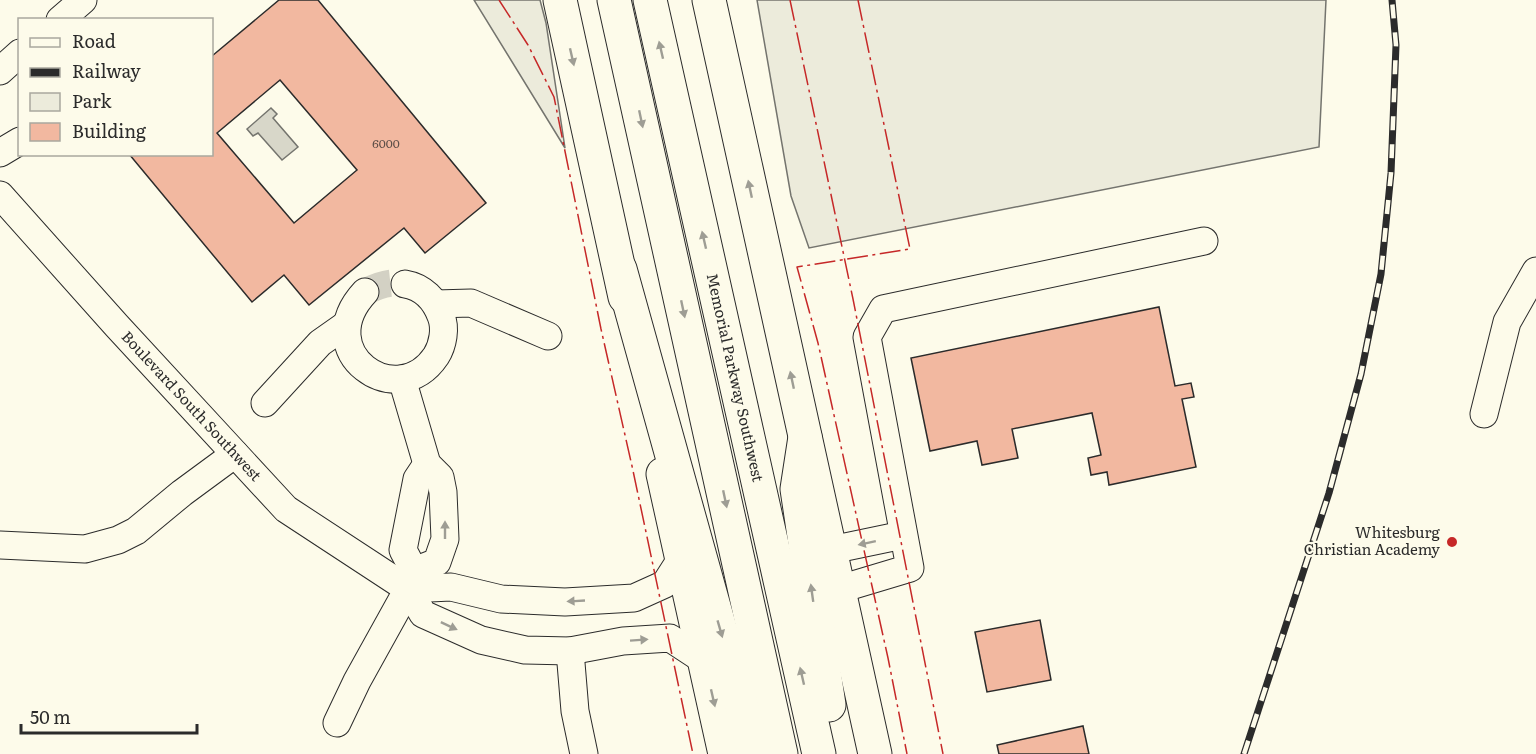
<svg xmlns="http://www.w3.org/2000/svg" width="1536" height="754" font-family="Literata,serif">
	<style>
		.green { fill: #ecebdb; stroke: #74746e; stroke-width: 1.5 }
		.water { fill: #d8d7c9; stroke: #74746e; stroke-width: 1.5 }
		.building { fill: #f2b8a0; stroke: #2b2b2b; stroke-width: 1.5; fill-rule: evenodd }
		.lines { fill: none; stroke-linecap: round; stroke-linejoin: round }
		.minor-tunnel { stroke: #d3d1c4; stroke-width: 27; stroke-dasharray: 27 14; stroke-linecap: butt }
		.minor-casing { stroke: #2b2b2b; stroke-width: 29 }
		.major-casing { stroke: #2b2b2b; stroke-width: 35 }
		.highway-casing { stroke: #2b2b2b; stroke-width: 35 }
		.minor { stroke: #fdfbea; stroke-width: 27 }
		.major { stroke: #fdfbea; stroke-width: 33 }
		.highway { stroke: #fdfbea; stroke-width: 33 }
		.rail-casing { stroke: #2b2b2b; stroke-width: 7 }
		.rail { stroke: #fdfbea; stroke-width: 4.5; stroke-dasharray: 14; stroke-linecap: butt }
		.power { stroke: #c62828; stroke-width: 1.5; stroke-dasharray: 21 4.5 3 4.5; stroke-linecap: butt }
		.oneway { fill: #9e9d94 }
		.poi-dot { fill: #c62828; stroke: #fdfbea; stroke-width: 2 }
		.labels { text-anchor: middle; stroke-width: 4.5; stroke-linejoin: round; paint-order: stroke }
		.number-label { font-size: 12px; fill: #5d4e48 }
		.street-label { font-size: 15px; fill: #2b2b2b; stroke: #fdfbea }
		.poi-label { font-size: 15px; fill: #2b2b2b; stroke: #fdfbea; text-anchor: end }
	</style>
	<rect width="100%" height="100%" fill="#fdfbea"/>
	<!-- green -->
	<g class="green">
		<polygon points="474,0 540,0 546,23 565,148"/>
		<polygon points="757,0 1326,0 1319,147 809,248 791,196"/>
	</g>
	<!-- water -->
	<polygon class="water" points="271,108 277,114 273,118 298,147 282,160 258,133 253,136 247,129"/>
	<!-- building -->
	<g class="building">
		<path d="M279,0H318L486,203L425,253L404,228L309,305L284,275L252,302L129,154H212V56ZM280,80L357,170L294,223L217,133Z"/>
		<polygon points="1159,307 1175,386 1191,383 1194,397 1182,399 1196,467 1109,485 1107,472 1091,475 1088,458 1101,455 1092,413 1012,429 1018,458 982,465 977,441 930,451 911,358"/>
		<polygon points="1040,620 1051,680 987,692 975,632"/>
		<polygon points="1083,726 1089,754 999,754 997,745"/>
	</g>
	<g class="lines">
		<!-- minor-tunnel -->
		<path class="minor-tunnel" d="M365,292C379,285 390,281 405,284"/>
		<defs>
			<g id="minor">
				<polyline points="60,20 83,0"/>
				<polyline points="0,71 20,53"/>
				<polyline points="0,153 20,141"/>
				<path id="s1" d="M0,195L117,326L286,509L408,589L423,614L481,640L525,650L570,651L623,641L670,638L705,661"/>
				<path d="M365,292C309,352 397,414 436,356C443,345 446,328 441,316C435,300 423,287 405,284"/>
				<polyline points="436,304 471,303 548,336"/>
				<polyline points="402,379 427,464 440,477 443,492 445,539 437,562 414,571"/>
				<polyline points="265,403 320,343 347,324"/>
				<polyline points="1484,414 1507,322 1536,271"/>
				<polyline points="0,545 85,549 118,540 136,531 182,493 235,454"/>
				<polyline points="831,550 903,535"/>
				<polyline points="408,589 451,587 501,599 565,602 634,598 665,584 681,559"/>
				<polyline points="840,589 910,568 867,337 883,309 1204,241"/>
				<polyline points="570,651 575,711 584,754"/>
				<polyline points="337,723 357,681 408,589 414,571 403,550 417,479 427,464"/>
			</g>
			<g id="major">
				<polyline points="560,0 625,297"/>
				<polyline points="709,0 875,754"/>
				<polyline points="663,474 725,754"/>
			</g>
			<g id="highway">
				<polyline points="614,0 781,754"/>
				<path id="s2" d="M650,0L819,754"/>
				<polyline points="620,269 755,754"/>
				<polyline points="805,437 797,489 829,705"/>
			</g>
		</defs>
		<!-- minor casing -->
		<use href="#minor" class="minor-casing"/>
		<!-- major casing -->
		<use href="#major" class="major-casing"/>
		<!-- highway casing -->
		<use href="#highway" class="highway-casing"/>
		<!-- minor -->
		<use href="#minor" class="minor"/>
		<!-- major -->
		<use href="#major" class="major"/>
		<!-- highway -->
		<use href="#highway" class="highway"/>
		<defs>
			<polyline id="rail" points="1244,754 1329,493 1361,374 1381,274 1391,173 1396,45 1392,0"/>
		</defs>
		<!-- rail casing -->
		<use href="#rail" class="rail-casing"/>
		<!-- rail -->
		<use href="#rail" class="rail"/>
		<!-- power -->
		<g class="power">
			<polyline points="499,0 528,45 554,97 601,329 632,466 693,754"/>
			<polyline points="790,0 853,299 943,754"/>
			<polyline points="858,0 910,249 797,267 818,343 888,658 907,754"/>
		</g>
	</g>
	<!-- one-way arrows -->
	<defs><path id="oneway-solid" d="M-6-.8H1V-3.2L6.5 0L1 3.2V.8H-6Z" transform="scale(1.5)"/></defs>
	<g class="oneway">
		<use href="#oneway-solid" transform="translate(661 50) rotate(-103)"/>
		<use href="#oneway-solid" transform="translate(572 57) rotate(77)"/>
		<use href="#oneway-solid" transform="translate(641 119) rotate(78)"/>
		<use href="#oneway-solid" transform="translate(750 189) rotate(-102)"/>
		<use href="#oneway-solid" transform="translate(704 240) rotate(-103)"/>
		<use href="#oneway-solid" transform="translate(683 309) rotate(78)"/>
		<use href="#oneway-solid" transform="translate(792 380) rotate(-102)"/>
		<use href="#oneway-solid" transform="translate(725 499) rotate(78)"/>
		<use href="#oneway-solid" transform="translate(445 530) rotate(-90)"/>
		<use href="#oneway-solid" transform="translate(867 543) rotate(168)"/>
		<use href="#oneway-solid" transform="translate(812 593) rotate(-98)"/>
		<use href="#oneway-solid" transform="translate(576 601) rotate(177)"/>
		<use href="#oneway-solid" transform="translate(449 626) rotate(25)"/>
		<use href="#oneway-solid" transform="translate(720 629) rotate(74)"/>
		<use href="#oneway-solid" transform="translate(639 640) rotate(-4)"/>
		<use href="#oneway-solid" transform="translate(802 676) rotate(-103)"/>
		<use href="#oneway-solid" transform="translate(713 698) rotate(77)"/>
	</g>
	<!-- markers -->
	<circle class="poi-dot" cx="1452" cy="542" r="6"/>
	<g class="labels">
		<!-- number labels -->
		<g class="number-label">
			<text x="386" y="148">6000</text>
		</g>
		<!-- street labels -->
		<g class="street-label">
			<text dy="5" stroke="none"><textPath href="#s2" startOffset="387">Memorial Parkway Southwest</textPath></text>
			<text dy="5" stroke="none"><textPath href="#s1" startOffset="285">Boulevard South Southwest</textPath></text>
		</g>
		<!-- poi labels -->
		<g class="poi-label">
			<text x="1440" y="538">Whitesburg<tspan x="1440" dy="17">Christian Academy</tspan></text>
		</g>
	</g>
	<!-- legend -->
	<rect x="18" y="18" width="195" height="138" fill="#fdfbea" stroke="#a9a89e" stroke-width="1.5"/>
	<rect x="30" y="38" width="30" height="9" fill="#fdfbea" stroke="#a9a89e" stroke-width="1.5"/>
	<text x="72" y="48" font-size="18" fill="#2b2b2b">Road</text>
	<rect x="30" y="68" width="30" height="9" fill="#2b2b2b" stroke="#a9a89e" stroke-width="1.5"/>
	<text x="72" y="78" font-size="18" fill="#2b2b2b">Railway</text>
	<rect x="30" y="93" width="30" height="18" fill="#ecebdb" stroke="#a9a89e" stroke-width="1.5"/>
	<text x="72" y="108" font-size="18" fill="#2b2b2b">Park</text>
	<rect x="30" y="123" width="30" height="18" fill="#f2b8a0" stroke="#a9a89e" stroke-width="1.5"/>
	<text x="72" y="138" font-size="18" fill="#2b2b2b">Building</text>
	<!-- scale -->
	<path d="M21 724v9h176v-9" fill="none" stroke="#2b2b2b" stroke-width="3"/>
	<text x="30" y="724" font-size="18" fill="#2b2b2b" stroke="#fdfbea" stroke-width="4.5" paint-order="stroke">50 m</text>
</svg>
